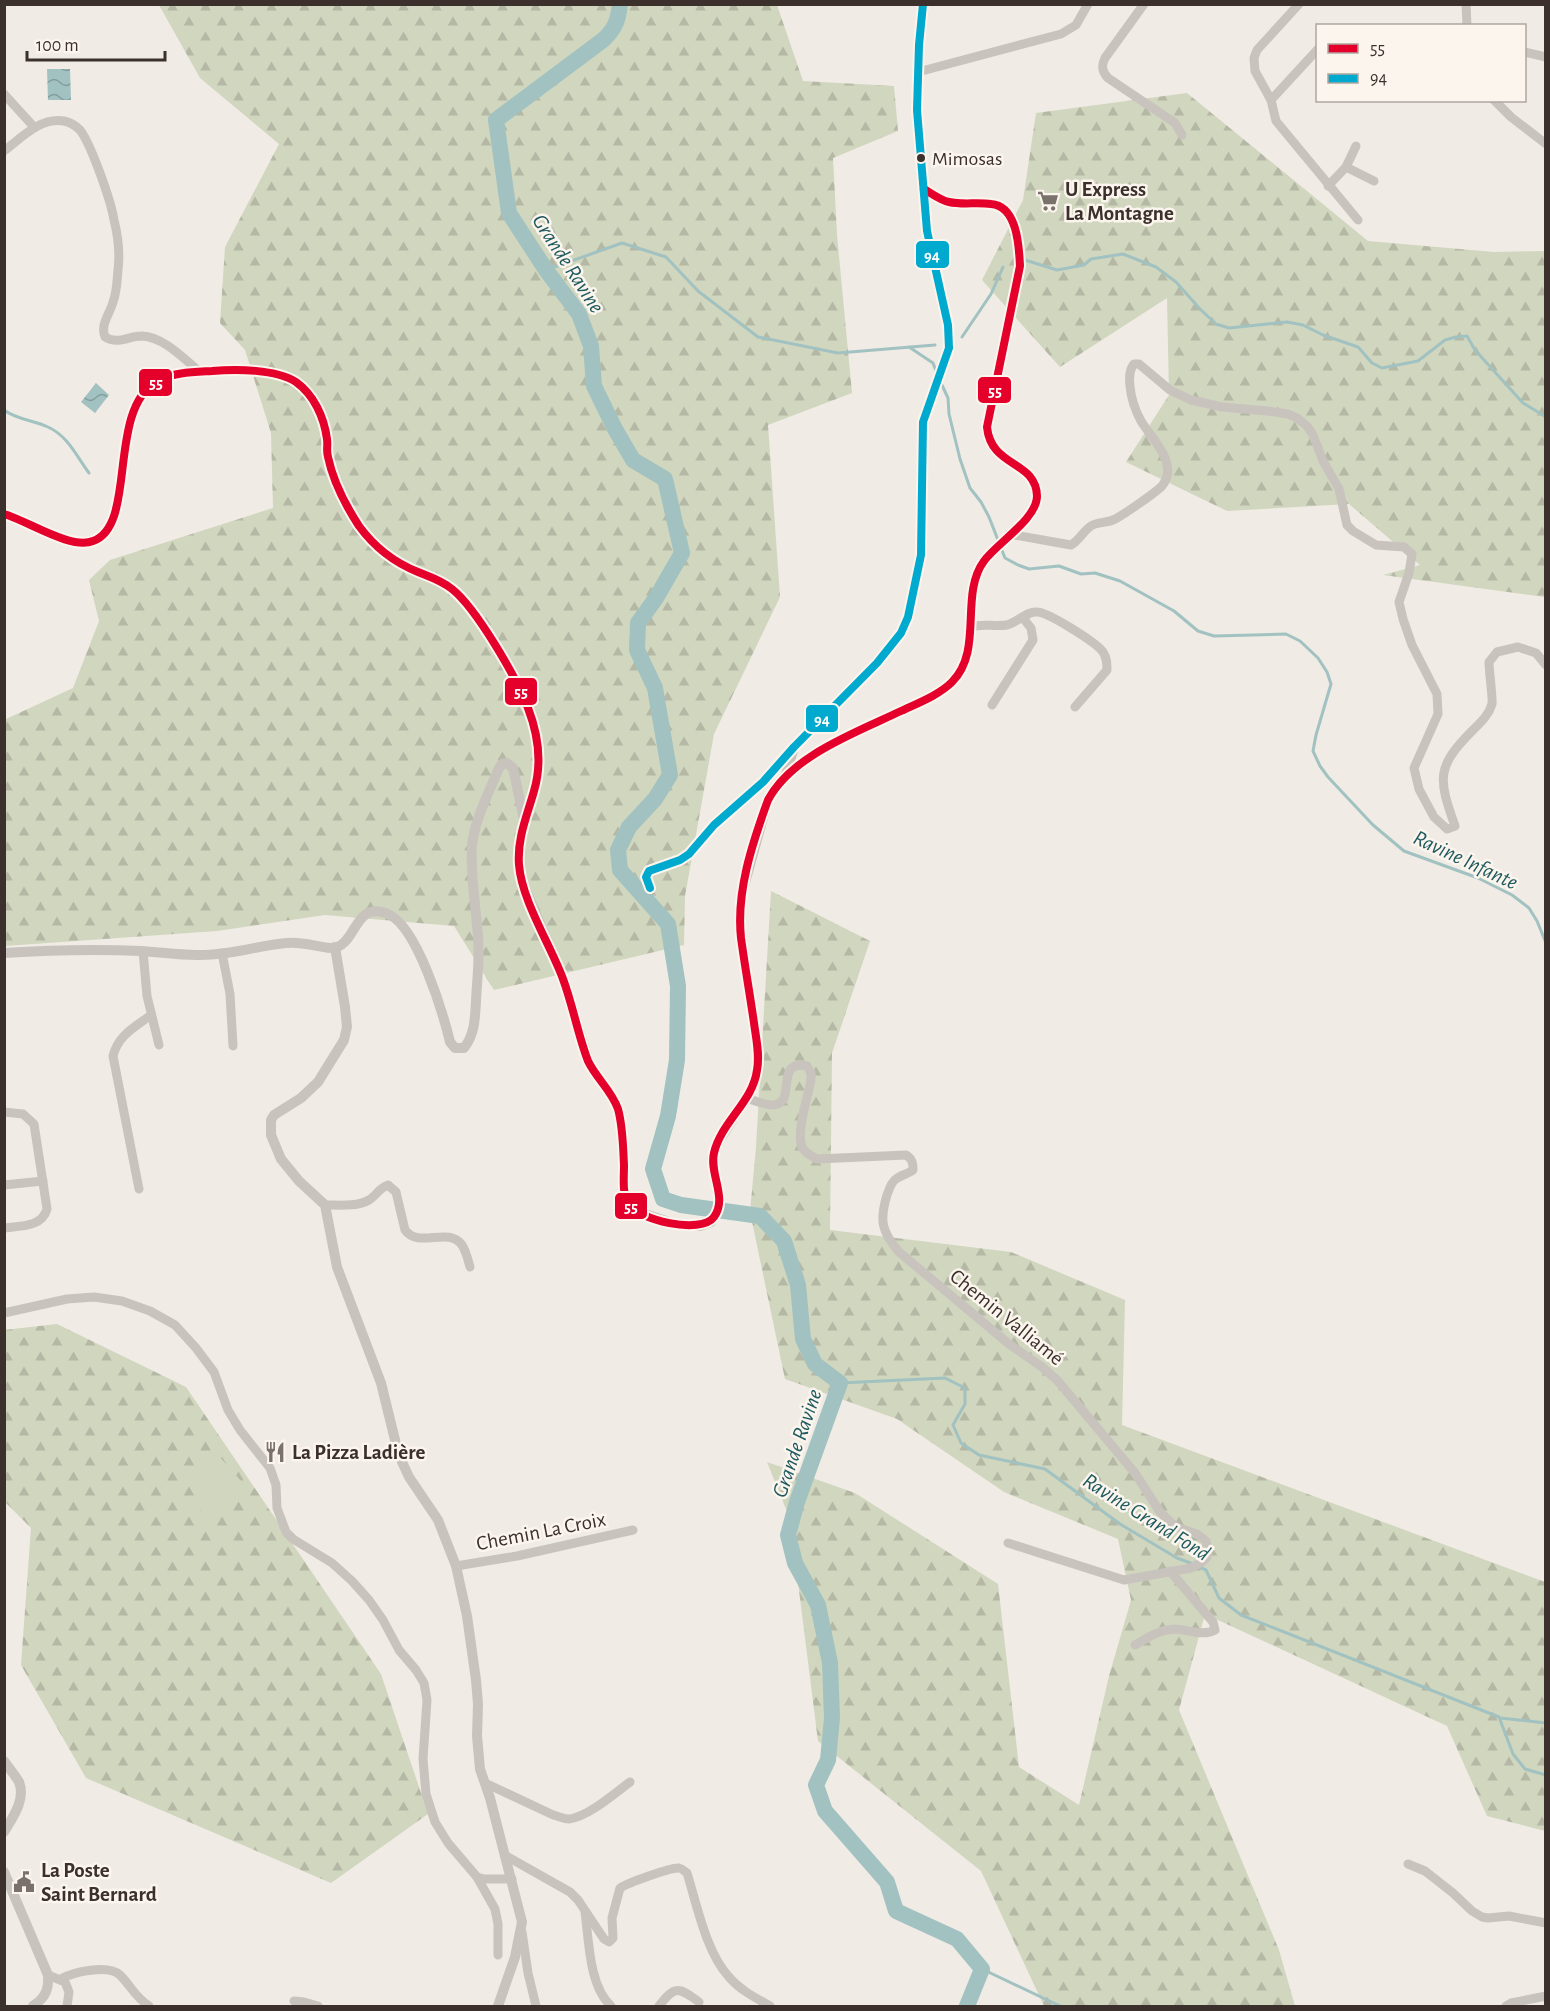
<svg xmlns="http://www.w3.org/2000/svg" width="1550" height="2011" font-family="'Alegreya Sans',sans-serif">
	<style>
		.forest { fill: url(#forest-firs) }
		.park { fill: #d1d6bf }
		.water { fill: url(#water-waves) }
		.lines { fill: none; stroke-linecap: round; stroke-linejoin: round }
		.stream { stroke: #a1c2c1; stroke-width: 3 }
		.river { stroke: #a1c2c1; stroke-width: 16 }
		.minor { stroke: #c9c3be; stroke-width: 9 }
		.tertiary { stroke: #c9c3be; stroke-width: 10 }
		.bus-1-casing { stroke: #fbf5ee; stroke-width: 12 }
		.bus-2-casing { stroke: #fbf5ee; stroke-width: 12 }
		.bus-1 { stroke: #e4002b; stroke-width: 8 }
		.bus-2 { stroke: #00a9ce; stroke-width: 8 }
		.bus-dot { fill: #3b302b; stroke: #fbf5ee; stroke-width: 2 }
		.labels { text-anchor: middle; stroke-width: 5; stroke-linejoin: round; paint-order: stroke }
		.bus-label { font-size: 20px; fill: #3b302b; stroke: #fbf5ee; text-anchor: start }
		.poi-label { font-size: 21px; font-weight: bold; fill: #3b302b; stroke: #fbf5ee; text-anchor: start }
		.street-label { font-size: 21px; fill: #3b302b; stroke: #fbf5ee }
		.water-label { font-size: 22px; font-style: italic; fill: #1f5a5e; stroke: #fbf5ee }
		.line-badge { stroke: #fbf5ee; stroke-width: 2 }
		.badge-label { font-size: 16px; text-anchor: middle; font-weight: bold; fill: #fff }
	</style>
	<defs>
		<pattern id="forest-firs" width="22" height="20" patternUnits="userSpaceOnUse" patternTransform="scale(1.5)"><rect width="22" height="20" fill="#d1d6bf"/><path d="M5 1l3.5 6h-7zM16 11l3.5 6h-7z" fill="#b4b8a4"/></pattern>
		<pattern id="water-waves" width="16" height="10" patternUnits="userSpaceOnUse" patternTransform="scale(1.5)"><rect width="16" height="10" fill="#a1c2c1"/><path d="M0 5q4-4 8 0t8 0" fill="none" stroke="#849e9d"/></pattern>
	</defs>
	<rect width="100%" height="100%" fill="#f0ebe5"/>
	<!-- forest -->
	<g class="forest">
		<polygon points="159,5 777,5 803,81 894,86 898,131 833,158 837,235 852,393 768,425 780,597 714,734 685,896 684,945 494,990 454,926 325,915 217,931 5,946 4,720 73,688 99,621 89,580 110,560 273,508 271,433 245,350 220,323 225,247 279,144 200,78"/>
		<polygon points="1187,93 1368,241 1494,252 1545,251 1545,597 1383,575 1420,565 1349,504 1227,511 1126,462 1169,395 1167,298 1060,367 982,280 1023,200 1036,113"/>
		<polygon points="771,891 870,941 832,1053 830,1230 1011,1252 1125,1300 1122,1425 1545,1582 1545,1831 1487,1816 1447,1726 1205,1614 1179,1710 1279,1950 1295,2006 1044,2006 981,1871 818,1741 790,1519 767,1462 855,1493 998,1584 1019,1767 1079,1805 1109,1676 1131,1600 1118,1539 1004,1492 897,1419 785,1379 750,1212 756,1147"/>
		<polygon points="57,1324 186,1387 381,1674 428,1814 331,1883 86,1778 21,1665 31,1528 5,1502 4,1330"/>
	</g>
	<!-- park -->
	<polygon class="park" points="213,1449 248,1489 213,1522 195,1504 192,1483 199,1476 192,1467"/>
	<!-- water -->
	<g class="water">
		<polygon points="47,69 70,69 71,100 48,100"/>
		<polygon points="96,383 109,395 95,413 81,402"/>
	</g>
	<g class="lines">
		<!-- stream -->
		<g class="stream">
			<polyline points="1025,260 1057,270 1084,265 1091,259 1123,254 1156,267 1176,282 1200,309 1216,324 1229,328 1287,322 1303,325 1323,335 1358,347 1372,363 1382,368 1418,361 1445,340 1456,337 1467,336 1475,350 1523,403 1546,417"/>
			<polyline points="546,270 622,243 666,257 698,291 758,337 838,353 935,345"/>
			<polyline points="962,337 991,294 1003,267"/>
			<polyline points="909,347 933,363 936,371"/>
			<polyline points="941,383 948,398 949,414 960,459 970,488 981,502 989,517 1005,558 1018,565 1029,569 1059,566 1081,574 1095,573 1120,581 1174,611 1198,631 1214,636 1286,634 1300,641 1318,658 1327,672 1331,684 1316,735 1313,751 1320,766 1328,777 1373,825 1404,851 1478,878 1512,895 1529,908 1537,921 1546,943"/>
			<path d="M4,410C17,420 34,420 48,427C68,436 77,457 89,473"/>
			<polyline points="840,1383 945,1378 965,1388 965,1404 953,1425 961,1443 979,1455 1045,1469 1120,1524 1177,1558 1193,1564"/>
			<polyline points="1199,1567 1206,1570 1219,1598 1241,1615 1499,1717 1513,1754 1525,1769 1546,1775"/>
			<polyline points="1500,1718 1546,1723"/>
			<polyline points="982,1969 1060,2006"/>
		</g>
		<!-- river -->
		<path class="river" d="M620,4C618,21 615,29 603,40L496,120L509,213L546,270L579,314L591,346L594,386L615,429L633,460L665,479L682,553L656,598L638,623L637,650L655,688L670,775L655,799L629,827L618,850L620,870L668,924L678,986L677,1060L668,1116L653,1169L663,1199L681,1205L760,1216L784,1241L798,1285L803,1339L815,1364L840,1383L797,1502L788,1535L795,1563L818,1605L830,1663L832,1718L828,1760L816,1785L825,1811L887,1882L896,1911L957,1939L982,1969L967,2006"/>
		<!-- minor -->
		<g class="minor">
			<path d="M1144,4L1105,58C1101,66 1102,72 1108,78L1175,123L1182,135"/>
			<polyline points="1299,4 1257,50 1254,58 1255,71 1271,100 1276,121 1358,220"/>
			<polyline points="1466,4 1467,26"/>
			<polyline points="1524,52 1546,57"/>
			<polyline points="918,72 1061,34 1076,25 1088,4"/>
			<polyline points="4,94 34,127"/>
			<polyline points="1271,100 1318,49"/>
			<polyline points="1494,100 1511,117 1546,144"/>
			<path d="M4,151C21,138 40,117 64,121C69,122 76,126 80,130C91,144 111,201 114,220C118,236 120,254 118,270C117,280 117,292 113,302C110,314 100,324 105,337C118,345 128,336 142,336C164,337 184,359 200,372"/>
			<polyline points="1346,167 1374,181"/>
			<polyline points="1328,186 1346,167 1356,146"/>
			<path d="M4,514C29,521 55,541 80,543C125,546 121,462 127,431C130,417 137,399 147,389C162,375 182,373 201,371C225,369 273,367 294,381C313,393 324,416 327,437C328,444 326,450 328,456C332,479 344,503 356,522C372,544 389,559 414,570C427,576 440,580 452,589C467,601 477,619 487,634C528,692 555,750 524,820"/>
			<path d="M1009,534L1071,545C1080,540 1083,531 1091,526C1097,522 1106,523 1113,520C1122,516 1155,493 1162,486C1180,464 1151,438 1141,421C1135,410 1131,398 1130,386C1129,378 1129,370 1134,364H1139L1170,390L1191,400L1222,407L1268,411L1288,414L1297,418L1307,426L1313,435L1323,461L1339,489L1347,525L1353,531L1376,545L1404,547L1412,554L1409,573L1399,602L1403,619L1412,645L1437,694L1438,714L1414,768L1419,789L1434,817L1447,829L1455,826C1438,778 1436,767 1473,730C1480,723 1489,715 1492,704C1493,699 1489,671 1489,662L1497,652L1518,647L1536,653L1546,665"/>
			<path d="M970,627C983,623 995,627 1007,625C1018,622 1027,611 1037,612C1048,612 1097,643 1103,652C1107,658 1107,664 1107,670L1075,707"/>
			<polyline points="992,705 1033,640 1031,628 1023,618"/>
			<polyline points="650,888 646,877 649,871 680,860 689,854 714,825 763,782 793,749"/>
			<polyline points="143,951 147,996 159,1045"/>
			<polyline points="222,953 230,994 233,1046"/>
			<path d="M745,1098C754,1100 764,1105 773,1105C798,1104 773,1059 807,1066L811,1073V1080C808,1096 796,1132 802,1147C805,1153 811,1156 817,1159L906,1155C912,1159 913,1162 913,1170C908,1174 901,1175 896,1179C891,1182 889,1190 887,1195C879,1221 882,1232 899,1252L1009,1344L1042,1367L1057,1380L1135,1473L1160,1512L1176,1527L1197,1534L1206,1541L1208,1550L1207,1557L1202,1562L1191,1568L1124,1580L1008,1543"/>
			<path d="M4,1112L23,1114L34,1124L47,1209C42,1227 21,1226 4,1228"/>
			<polyline points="4,1185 43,1181"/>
			<path d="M139,1189L113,1056C118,1035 135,1027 151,1015"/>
			<path d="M325,1205C338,1205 357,1207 369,1200C376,1196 379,1188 388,1185L396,1192L405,1230C419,1249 448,1226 462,1245C466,1251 468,1260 470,1267"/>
			<polyline points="4,1313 67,1299 94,1297 122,1301 150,1311 175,1325 196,1348 214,1372 228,1410 240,1430 270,1468 276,1485 277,1508 286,1532 293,1539 332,1563 352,1581 369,1600 383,1620 399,1650 416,1670 424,1683 427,1700 423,1759 426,1794 435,1822 448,1843 477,1877 484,1879 512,1879"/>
			<polyline points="456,1566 517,1556 633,1530"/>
			<path d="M1135,1645C1147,1638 1158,1630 1174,1629C1187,1629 1202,1637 1215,1630L1213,1622L1170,1571"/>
			<path d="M485,1783L551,1814C557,1816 563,1819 569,1819C588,1817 615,1793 630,1782"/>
			<path d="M506,1856L570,1892L578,1900L604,1939L609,1942L613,1938L612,1918L620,1888C628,1883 671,1867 679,1868C683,1869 684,1871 687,1873C697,1905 706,1952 729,1977C740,1990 756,1998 770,2006"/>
			<polyline points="1408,1864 1425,1871 1453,1893 1472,1911 1482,1917 1488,1918 1509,1916 1546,1923"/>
			<polyline points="477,1877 495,1909 498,1924 498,1955"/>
			<path d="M585,1912C589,1941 589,1986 611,2006"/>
			<polyline points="522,1932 528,1973 536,2006"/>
			<polyline points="48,1975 65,1982 69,1992 67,2006"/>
			<path d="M61,1979C73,1972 108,1964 120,1975C131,1986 135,1997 149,2006"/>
			<polyline points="294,2001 304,2002 318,2006"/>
			<path d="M659,2006C675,1985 679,1987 699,2002"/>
			<polyline points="1506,2006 1511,2003 1546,1996"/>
		</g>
		<!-- tertiary -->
		<g class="tertiary">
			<polyline points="786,774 794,747 877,663 901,633 908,617 921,555 923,422 949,348 948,325 927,231 917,110 919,45 923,4"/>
			<polyline points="335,947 345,1007 347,1027 344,1040 318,1082 301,1098 274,1115 271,1120 271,1135 281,1159 299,1181 325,1205 337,1267 381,1383 396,1444 402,1462 409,1477 438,1520 456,1566 467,1616 476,1680 478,1704 477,1736 480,1769 490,1798 522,1922 515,1957 498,2006"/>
			<path d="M4,953C50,950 96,949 141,951C159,952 178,955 196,955C227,956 256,946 286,943C302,941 316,947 331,948C357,948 353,899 388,914C417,926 443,1013 450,1042L455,1048H464C475,1034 475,1018 476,1001C477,979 480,958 478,937C476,907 470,875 472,845C475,819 489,792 499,768L502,764L507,763L513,768L524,820L520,838L519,862L522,881L563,978L590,1065L618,1107L623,1142L624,1186L628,1203L639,1212L675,1224L690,1226H700L711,1222L716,1215L719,1200L712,1159L717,1144L753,1087L757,1074L758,1060L756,1038L741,933V897L768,800C792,755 857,732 901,711C918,703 939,695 952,682C984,650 959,595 984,561C997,543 1037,519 1037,496C1036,460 991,468 987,427L1020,266C1019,245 1017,206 991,204C977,202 962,205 949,202C940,200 931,193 924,189"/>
			<path d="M4,1761C9,1768 15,1775 19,1782C26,1799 13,1817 4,1832"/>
			<path d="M4,1872L48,1975C49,1990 45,1998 33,2006"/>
		</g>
		<defs>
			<path id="bus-1" d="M4,514C28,521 71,550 93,541C138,525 106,411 157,381C174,372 194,372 212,371C236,369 276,369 296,382C314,395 324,417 327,439C328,448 326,448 328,457C333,481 346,506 359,526C375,548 393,562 418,572C430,577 441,580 452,589C476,608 517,678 528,708C538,734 542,764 534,791C527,816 517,838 519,865C522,901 550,944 563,979C573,1006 578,1035 588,1061C596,1078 612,1091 618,1109C623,1127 623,1147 624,1165C624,1177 622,1193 628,1203C637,1220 701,1235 714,1217C728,1198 709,1174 714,1153C721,1122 753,1102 757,1070C760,1055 756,1038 754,1023C750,995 745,967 741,938C736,892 752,844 768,800C792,755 857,732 901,711C918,703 939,695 952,682C984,650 959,595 984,561C997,543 1037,519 1037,496C1036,460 991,468 987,427L1020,266C1019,245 1017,206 991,204C977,202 962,205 949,202C940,200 931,193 924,189"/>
			<polyline id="bus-2" points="650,888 646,877 649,871 680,860 689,854 714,825 763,782 794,747 877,663 901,633 908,617 921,555 923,422 949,348 948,325 927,231 917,110 919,45 923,4"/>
		</defs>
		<!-- bus-1 casing -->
		<use href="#bus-1" class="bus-1-casing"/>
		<!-- bus-2 casing -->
		<use href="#bus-2" class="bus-2-casing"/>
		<!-- bus-1 -->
		<use href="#bus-1" class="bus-1"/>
		<!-- bus-2 -->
		<use href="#bus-2" class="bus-2"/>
	</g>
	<!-- icons -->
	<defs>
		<symbol id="supermarket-bare" viewBox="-9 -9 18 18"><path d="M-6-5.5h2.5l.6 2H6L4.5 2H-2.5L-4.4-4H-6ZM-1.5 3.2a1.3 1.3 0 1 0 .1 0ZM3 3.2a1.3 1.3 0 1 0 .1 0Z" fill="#7a716c" stroke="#fbf5ee" stroke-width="2.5" paint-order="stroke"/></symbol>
		<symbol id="restaurant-bare" viewBox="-9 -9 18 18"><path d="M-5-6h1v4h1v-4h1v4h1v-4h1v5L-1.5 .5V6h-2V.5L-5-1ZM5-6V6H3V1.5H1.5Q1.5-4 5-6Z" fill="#7a716c" stroke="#fbf5ee" stroke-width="2.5" paint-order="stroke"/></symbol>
		<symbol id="civic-bare" viewBox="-9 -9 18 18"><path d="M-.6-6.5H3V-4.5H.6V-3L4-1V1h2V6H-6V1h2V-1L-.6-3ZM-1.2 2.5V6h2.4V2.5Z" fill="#7a716c" stroke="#fbf5ee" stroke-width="2.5" paint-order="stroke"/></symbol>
	</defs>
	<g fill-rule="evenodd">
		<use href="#supermarket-bare" x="1033" y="186" width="30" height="30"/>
		<use href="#restaurant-bare" x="260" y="1437" width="30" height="30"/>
		<use href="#civic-bare" x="9" y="1867" width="30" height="30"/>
	</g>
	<!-- markers -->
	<circle class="bus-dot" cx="921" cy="158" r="5"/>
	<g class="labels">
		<!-- bus labels -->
		<g class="bus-label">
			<text x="932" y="165">Mimosas</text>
		</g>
		<!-- poi labels -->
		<g class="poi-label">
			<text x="1065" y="196">U Express<tspan x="1065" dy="24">La Montagne</tspan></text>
			<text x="292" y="1459">La Pizza Ladière</text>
			<text x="41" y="1877">La Poste<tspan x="41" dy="24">Saint Bernard</tspan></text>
		</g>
		<!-- street labels -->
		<g class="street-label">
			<text transform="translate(1007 1317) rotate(39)" y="7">Chemin Valliamé</text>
			<text transform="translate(541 1531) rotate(-11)" y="7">Chemin La Croix</text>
		</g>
		<!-- water labels -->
		<g class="water-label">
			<text transform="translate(569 263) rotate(57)" y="8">Grande Ravine</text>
			<text transform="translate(1466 859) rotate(25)" y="8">Ravine Infante</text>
			<text transform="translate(796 1443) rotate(-71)" y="8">Grande Ravine</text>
			<text transform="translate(1147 1516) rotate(32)" y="8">Ravine Grand Fond</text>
		</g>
	</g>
	<g class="line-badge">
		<rect x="915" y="240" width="35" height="29" rx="6" fill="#00a9ce"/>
		<rect x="138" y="368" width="35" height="29" rx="6" fill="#e4002b"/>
		<rect x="977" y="376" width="35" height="28" rx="6" fill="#e4002b"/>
		<rect x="504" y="677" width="34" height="29" rx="6" fill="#e4002b"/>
		<rect x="805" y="704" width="34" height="29" rx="6" fill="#00a9ce"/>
		<rect x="614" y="1192" width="34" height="28" rx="6" fill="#e4002b"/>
	</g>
	<g class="badge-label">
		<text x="932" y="261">94</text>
		<text x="156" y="388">55</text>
		<text x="995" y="396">55</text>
		<text x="521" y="697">55</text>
		<text x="822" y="725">94</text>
		<text x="631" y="1212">55</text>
	</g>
	<!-- border -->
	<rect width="1550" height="2011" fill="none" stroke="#3b302b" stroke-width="12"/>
	<!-- legend -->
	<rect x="1316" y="24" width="210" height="78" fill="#fbf5ee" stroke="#aea6a0" stroke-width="1.5"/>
	<rect x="1328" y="44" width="30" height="9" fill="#e4002b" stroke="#aea6a0" stroke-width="1.5"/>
	<text x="1370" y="54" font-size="18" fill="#3b302b">55</text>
	<rect x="1328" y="74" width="30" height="9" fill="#00a9ce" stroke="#aea6a0" stroke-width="1.5"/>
	<text x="1370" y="84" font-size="18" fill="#3b302b">94</text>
	<!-- scale -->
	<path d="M27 51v9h138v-9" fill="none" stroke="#3b302b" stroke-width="3"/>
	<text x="36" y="51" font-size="18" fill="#3b302b" stroke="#fbf5ee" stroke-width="4.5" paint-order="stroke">100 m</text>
</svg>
